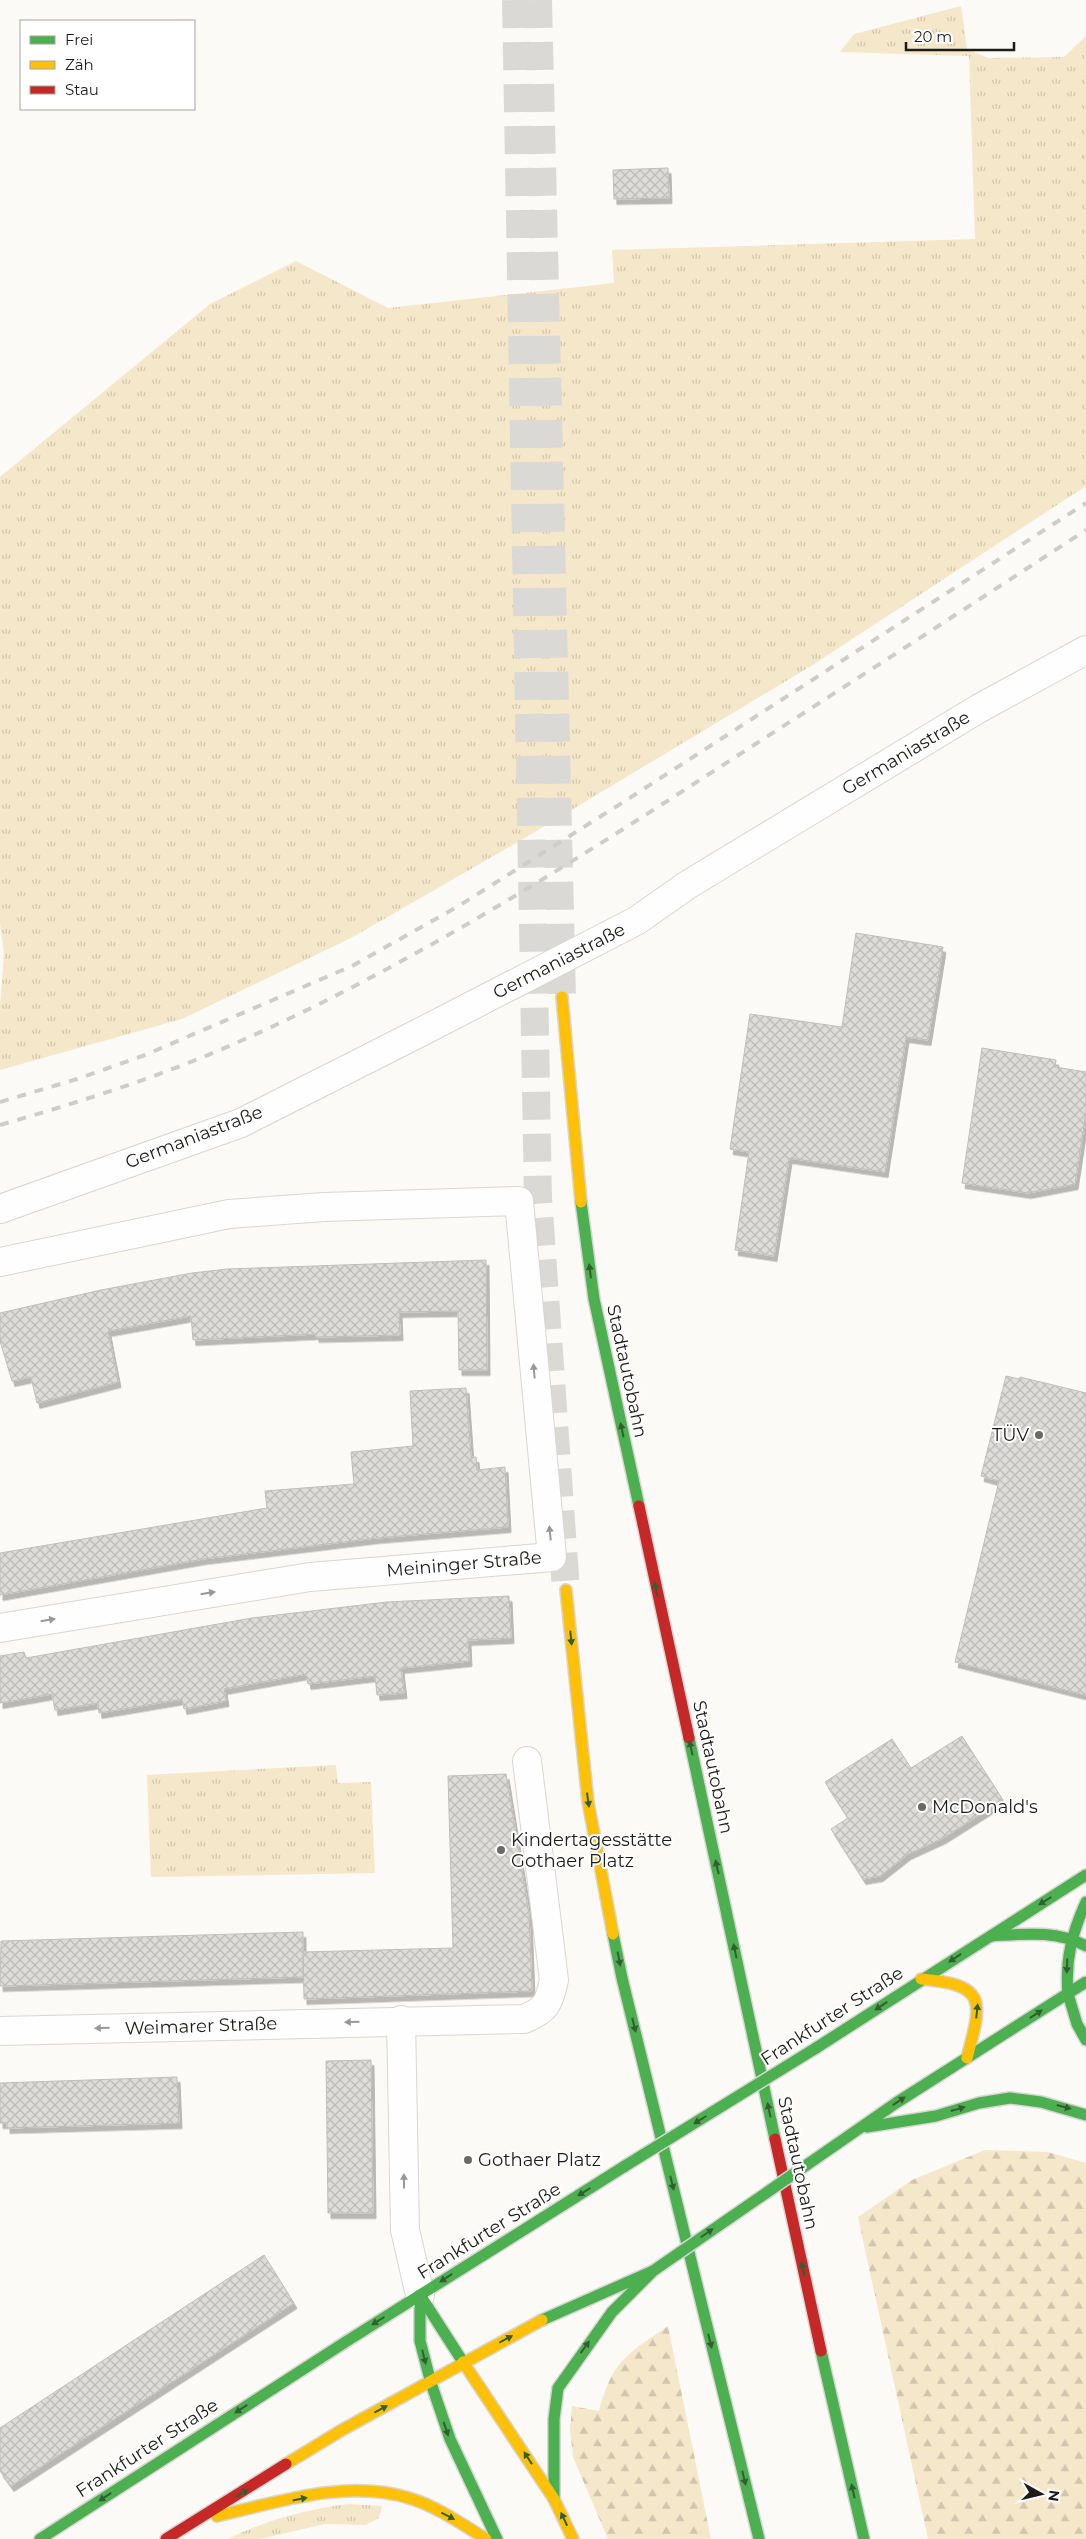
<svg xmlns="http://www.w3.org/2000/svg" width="1086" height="2539" font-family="Montserrat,sans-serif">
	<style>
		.grass { fill: url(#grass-tufts) }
		.forest { fill: url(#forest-firs) }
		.building { fill: url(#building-cross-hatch); stroke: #c0bebb; filter: url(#shadow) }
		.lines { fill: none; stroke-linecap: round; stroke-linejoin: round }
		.highway-tunnel { stroke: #dad9d5; stroke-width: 28; stroke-dasharray: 28 14; stroke-linecap: butt }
		.street-casing { stroke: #d7d6d2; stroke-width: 30 }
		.fast-casing { stroke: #d7d6d2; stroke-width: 14 }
		.slow-casing { stroke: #d7d6d2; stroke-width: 14 }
		.jam-casing { stroke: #d7d6d2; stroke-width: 14 }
		.street { stroke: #fffefe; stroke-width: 28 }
		.fast { stroke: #4caf50; stroke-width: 11 }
		.slow { stroke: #ffc107; stroke-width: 11 }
		.jam { stroke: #c62828; stroke-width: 11 }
		.rail { stroke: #cdcdcc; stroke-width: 4; stroke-dasharray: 9 9; stroke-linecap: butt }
		.fast-bridge-casing { stroke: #d7d6d2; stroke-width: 14; stroke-linecap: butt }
		.fast-bridge { stroke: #4caf50; stroke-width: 11 }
		.oneway { fill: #325e31 }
		.oneway2 { fill: #999896 }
		.poi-dot { fill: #6a6966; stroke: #fff; stroke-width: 2 }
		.labels { text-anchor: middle; stroke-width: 4; stroke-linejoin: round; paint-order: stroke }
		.street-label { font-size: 18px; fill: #1c1b18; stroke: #fff }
		.poi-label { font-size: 18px; fill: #1c1b18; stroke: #fff; text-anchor: start }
	</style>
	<defs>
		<pattern id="grass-tufts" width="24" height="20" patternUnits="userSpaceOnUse" patternTransform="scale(1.25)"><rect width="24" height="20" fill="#f5e7ca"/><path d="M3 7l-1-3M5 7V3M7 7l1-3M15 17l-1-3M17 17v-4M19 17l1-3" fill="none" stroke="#d1c6ad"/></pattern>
		<pattern id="forest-firs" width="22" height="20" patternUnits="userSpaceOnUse" patternTransform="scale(1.25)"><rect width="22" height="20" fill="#f5e7ca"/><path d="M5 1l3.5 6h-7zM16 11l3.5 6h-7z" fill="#d1c6ad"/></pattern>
		<pattern id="building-cross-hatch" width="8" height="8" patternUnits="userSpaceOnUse" patternTransform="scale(1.25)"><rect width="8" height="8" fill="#dedcd9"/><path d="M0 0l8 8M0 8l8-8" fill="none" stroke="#bebcba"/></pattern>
		<filter id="shadow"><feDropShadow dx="3" dy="5.5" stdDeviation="0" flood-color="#0004"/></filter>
	</defs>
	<rect width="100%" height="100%" fill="#fcfaf6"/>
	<!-- grass -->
	<g class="grass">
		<polygon points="961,6 967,49 988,58 1064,57 1086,36 1086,486 811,666 518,842 351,938 182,1019 0,1070 0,1006 4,954 0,923 0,477 210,304 296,261 388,308 614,283 612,250 975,239 969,56 840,52 854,34"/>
		<polygon points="336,1765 338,1783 371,1782 375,1873 151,1877 147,1775"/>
		<path d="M349,2504L382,2506L379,2518L366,2525L325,2524L260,2539H228C266,2520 307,2509 349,2504Z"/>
	</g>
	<!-- forest -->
	<g class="forest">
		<polygon points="985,2150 1048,2152 1086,2163 1086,2539 928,2539 858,2217 912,2180"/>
		<path d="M668,2326L711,2539H608L573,2457L570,2429L572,2406L599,2411C613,2360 626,2355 668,2326Z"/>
	</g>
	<!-- building -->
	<g class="building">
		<polygon points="668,168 669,198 614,199 613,170"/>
		<polygon points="856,933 943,947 928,1040 906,1037 885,1172 789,1158 774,1256 735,1250 749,1152 730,1149 750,1014 842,1027"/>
		<polygon points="982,1048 1056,1060 1055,1067 1086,1072 1086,1112 1075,1184 1028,1193 962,1183"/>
		<polygon points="486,1260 487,1370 459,1370 458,1311 399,1312 400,1335 316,1337 316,1334 193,1340 191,1316 108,1331 118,1382 37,1403 31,1377 12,1381 0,1341 0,1313 101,1290 192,1273 227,1269"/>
		<polygon points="1006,1376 1019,1379 1020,1377 1086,1393 1086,1695 955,1662 999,1481 981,1476"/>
		<polygon points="466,1388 471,1457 476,1457 477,1470 505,1467 508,1527 376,1538 203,1559 0,1595 0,1553 267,1508 265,1491 354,1484 351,1452 413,1446 410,1391"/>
		<polygon points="509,1596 511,1638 468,1640 469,1661 401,1668 404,1693 377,1695 375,1676 308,1684 306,1674 224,1689 226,1701 184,1709 182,1699 99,1713 98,1703 55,1710 52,1694 0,1703 0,1656 24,1652 26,1658 252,1618 387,1602"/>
		<polygon points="962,1736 1003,1800 943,1838 908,1854 880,1876 863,1879 831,1829 848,1818 825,1782 892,1739 911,1768"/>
		<polygon points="506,1774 529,1914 532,1991 304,1999 303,1952 453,1948 448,1776"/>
		<polygon points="303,1932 303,1977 0,1986 1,1941"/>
		<polygon points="371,2060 373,2213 328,2213 326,2061"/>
		<polygon points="177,2077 179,2123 7,2128 7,2123 0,2123 0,2083"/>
		<polygon points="264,2255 294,2303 11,2486 0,2471 0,2428"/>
	</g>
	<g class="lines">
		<!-- highway-tunnel -->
		<g class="highway-tunnel">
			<polyline points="516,0 538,1198 566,1590"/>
			<polyline points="538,0 562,997"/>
		</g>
		<defs>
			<g id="street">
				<polyline points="0,1209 241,1123 415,1035 636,921 689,884 978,709 1086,650"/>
				<polyline points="0,1262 229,1214 324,1207 519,1201 552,1557 310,1577 0,1628"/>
				<polyline points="401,2020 405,2230 420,2295"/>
				<path d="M0,2031L524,2019C546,2010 549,2004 554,1980L527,1761"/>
			</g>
			<g id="fast">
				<polyline points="581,1202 594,1299 639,1506"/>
				<polyline points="689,1738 775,2139"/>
				<polyline points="613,1934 622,1978 759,2539"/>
				<path d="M992,1936C1025,1934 1056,1930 1086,1946"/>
				<path d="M1068,1994C1065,1960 1072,1933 1086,1902"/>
				<polyline points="1068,1994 1077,2024 1086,2040"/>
				<polyline points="816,2048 1086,1875"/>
				<polyline points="867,2127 936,2116 979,2103 1010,2098 1041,2102 1086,2115"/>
				<polyline points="837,2144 896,2103 1086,1982"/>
				<polyline points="420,2295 420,2341 431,2383"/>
				<polyline points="420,2295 463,2362"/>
				<polyline points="542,2320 653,2271"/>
				<polyline points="821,2351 864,2539"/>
				<polyline points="431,2383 450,2439 497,2539"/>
				<polyline points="554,2499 554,2419 558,2388 612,2312 653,2271"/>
				<polyline points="40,2539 347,2341 625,2166"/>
			</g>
			<g id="slow">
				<polyline points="562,997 581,1202"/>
				<polyline points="566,1590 588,1802 613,1934"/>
				<path d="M921,1979C988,1985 982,2001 967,2058"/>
				<polyline points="463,2362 554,2499 573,2539"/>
				<polyline points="286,2464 342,2430 542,2320"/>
				<path d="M217,2516C278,2502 346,2479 409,2498C436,2506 462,2524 486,2539"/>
			</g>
			<g id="jam">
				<polyline points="639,1506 689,1738"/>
				<polyline points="775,2139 821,2351"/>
				<polyline points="166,2539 286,2464"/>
			</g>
		</defs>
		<!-- street casing -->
		<use href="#street" class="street-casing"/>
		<!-- fast casing -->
		<use href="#fast" class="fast-casing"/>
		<!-- slow casing -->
		<use href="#slow" class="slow-casing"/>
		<!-- jam casing -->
		<use href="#jam" class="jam-casing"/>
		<!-- street -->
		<use href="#street" class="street"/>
		<!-- fast -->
		<use href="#fast" class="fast"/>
		<!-- slow -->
		<use href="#slow" class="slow"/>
		<!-- jam -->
		<use href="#jam" class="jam"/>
		<!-- rail -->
		<g class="rail">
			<polyline points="0,1102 77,1079 145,1055 352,966 457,907 625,801 1086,503"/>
			<path d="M0,1125C80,1102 159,1077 236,1043C413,965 578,859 740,754C855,680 971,605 1086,530"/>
		</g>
		<defs>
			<g id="fast-bridge">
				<polyline points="625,2166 816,2048"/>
				<polyline points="653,2271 837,2144"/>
			</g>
		</defs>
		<!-- fast-bridge casing -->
		<use href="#fast-bridge" class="fast-bridge-casing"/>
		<!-- fast-bridge -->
		<use href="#fast-bridge" class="fast-bridge"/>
	</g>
	<!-- one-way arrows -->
	<defs><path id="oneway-solid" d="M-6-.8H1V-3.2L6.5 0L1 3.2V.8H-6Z" transform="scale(1.25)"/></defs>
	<g class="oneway">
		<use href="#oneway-solid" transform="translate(590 1271) rotate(-97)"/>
		<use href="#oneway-solid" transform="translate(622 1430) rotate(-102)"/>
		<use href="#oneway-solid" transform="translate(656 1589) rotate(-102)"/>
		<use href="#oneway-solid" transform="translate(571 1638) rotate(84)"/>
		<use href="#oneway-solid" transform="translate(691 1748) rotate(-102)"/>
		<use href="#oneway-solid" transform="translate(588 1800) rotate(82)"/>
		<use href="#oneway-solid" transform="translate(717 1867) rotate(-103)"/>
		<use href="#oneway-solid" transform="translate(1045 1901) rotate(148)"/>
		<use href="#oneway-solid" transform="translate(735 1951) rotate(-102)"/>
		<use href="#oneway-solid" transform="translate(955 1958) rotate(147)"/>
		<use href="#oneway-solid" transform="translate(619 1959) rotate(79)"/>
		<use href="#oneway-solid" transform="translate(1067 1966) rotate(92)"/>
		<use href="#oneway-solid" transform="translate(881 2006) rotate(147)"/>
		<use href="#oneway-solid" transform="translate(977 2011) rotate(-84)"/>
		<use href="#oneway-solid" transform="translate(1036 2014) rotate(-33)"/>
		<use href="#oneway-solid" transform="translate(634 2025) rotate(76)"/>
		<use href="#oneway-solid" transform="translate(899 2101) rotate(-33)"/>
		<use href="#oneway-solid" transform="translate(1064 2107) rotate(15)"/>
		<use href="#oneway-solid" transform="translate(958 2109) rotate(-16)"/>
		<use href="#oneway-solid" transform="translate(769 2110) rotate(-102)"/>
		<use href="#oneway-solid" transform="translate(700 2120) rotate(148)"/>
		<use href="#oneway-solid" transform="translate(672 2183) rotate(76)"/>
		<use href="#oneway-solid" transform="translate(584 2192) rotate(148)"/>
		<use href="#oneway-solid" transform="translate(707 2233) rotate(-35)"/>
		<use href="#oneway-solid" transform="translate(803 2269) rotate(-102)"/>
		<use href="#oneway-solid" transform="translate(446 2278) rotate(147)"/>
		<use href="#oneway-solid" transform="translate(378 2321) rotate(148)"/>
		<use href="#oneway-solid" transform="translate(506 2339) rotate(-28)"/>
		<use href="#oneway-solid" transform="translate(710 2341) rotate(76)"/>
		<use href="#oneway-solid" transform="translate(585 2347) rotate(-54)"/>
		<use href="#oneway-solid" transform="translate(424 2357) rotate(76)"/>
		<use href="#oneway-solid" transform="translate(241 2409) rotate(147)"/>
		<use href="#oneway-solid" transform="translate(381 2409) rotate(-28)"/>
		<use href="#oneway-solid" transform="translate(446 2429) rotate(71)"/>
		<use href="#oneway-solid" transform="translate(528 2458) rotate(-123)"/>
		<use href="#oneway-solid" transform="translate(744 2478) rotate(76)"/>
		<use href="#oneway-solid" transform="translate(853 2491) rotate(-103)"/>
		<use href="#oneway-solid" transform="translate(242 2493) rotate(-32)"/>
		<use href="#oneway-solid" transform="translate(105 2497) rotate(147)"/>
		<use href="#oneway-solid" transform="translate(300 2499) rotate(-11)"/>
		<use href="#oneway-solid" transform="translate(448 2516) rotate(27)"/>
		<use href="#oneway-solid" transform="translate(564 2519) rotate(-115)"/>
	</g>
	<g class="oneway2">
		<use href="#oneway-solid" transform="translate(534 1371) rotate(-95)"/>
		<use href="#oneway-solid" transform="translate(550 1533) rotate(-96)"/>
		<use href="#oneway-solid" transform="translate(208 1593) rotate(-9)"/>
		<use href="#oneway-solid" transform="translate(48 1620) rotate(-9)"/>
		<use href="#oneway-solid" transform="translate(352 2022) rotate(178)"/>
		<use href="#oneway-solid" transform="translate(102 2028) rotate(178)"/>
		<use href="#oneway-solid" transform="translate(404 2181) rotate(-91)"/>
	</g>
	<!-- markers -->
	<g class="poi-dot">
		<circle cx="1039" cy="1435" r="5"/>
		<circle cx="922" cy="1807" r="5"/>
		<circle cx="501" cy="1850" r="5"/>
		<circle cx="468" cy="2160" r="5"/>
	</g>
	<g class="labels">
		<!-- street labels -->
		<g class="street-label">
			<text transform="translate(906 753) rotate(-31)" y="6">Germaniastraße</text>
			<text transform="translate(559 961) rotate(-27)" y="6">Germaniastraße</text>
			<text transform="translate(194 1137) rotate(-21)" y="6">Germaniastraße</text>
			<text transform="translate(627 1371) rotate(78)" y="6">Stadtautobahn</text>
			<text transform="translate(464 1564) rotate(-5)" y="6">Meininger Straße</text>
			<text transform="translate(713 1767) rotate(78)" y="6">Stadtautobahn</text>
			<text transform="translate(832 2016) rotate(-33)" y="6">Frankfurter Straße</text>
			<text transform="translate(201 2026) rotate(-2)" y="6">Weimarer Straße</text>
			<text transform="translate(798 2163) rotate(78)" y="6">Stadtautobahn</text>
			<text transform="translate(489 2231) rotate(-32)" y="6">Frankfurter Straße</text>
			<text transform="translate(147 2448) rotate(-33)" y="6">Frankfurter Straße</text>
		</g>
		<!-- poi labels -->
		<g class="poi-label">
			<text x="1029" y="1441" text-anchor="end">TÜV</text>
			<text x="932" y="1813">McDonald's</text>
			<text x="511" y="1846">Kindertagesstätte<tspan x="511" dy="21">Gothaer Platz</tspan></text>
			<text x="478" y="2166">Gothaer Platz</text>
		</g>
	</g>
	<!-- legend -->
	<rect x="20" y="20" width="175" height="90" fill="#ffffff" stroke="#a4a4a3"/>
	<rect x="30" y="36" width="25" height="8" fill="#4caf50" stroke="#a4a4a3"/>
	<text x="65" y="45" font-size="15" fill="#1c1b18">Frei</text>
	<rect x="30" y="61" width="25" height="8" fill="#ffc107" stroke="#a4a4a3"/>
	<text x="65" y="70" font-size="15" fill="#1c1b18">Zäh</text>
	<rect x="30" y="86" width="25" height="8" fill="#c62828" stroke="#a4a4a3"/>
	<text x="65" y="95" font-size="15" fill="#1c1b18">Stau</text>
	<!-- north arrow -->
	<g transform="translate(1041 2494) rotate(98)" stroke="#ffffff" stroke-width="4" paint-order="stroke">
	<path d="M0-4L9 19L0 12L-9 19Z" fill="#1c1b18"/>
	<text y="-8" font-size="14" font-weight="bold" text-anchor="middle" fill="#1c1b18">N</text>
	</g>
	<!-- scale -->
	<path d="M906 42v8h108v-8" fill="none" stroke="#1c1b18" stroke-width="2.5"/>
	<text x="914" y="42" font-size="15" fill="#1c1b18" stroke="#ffffff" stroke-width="4" paint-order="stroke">20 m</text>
</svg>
